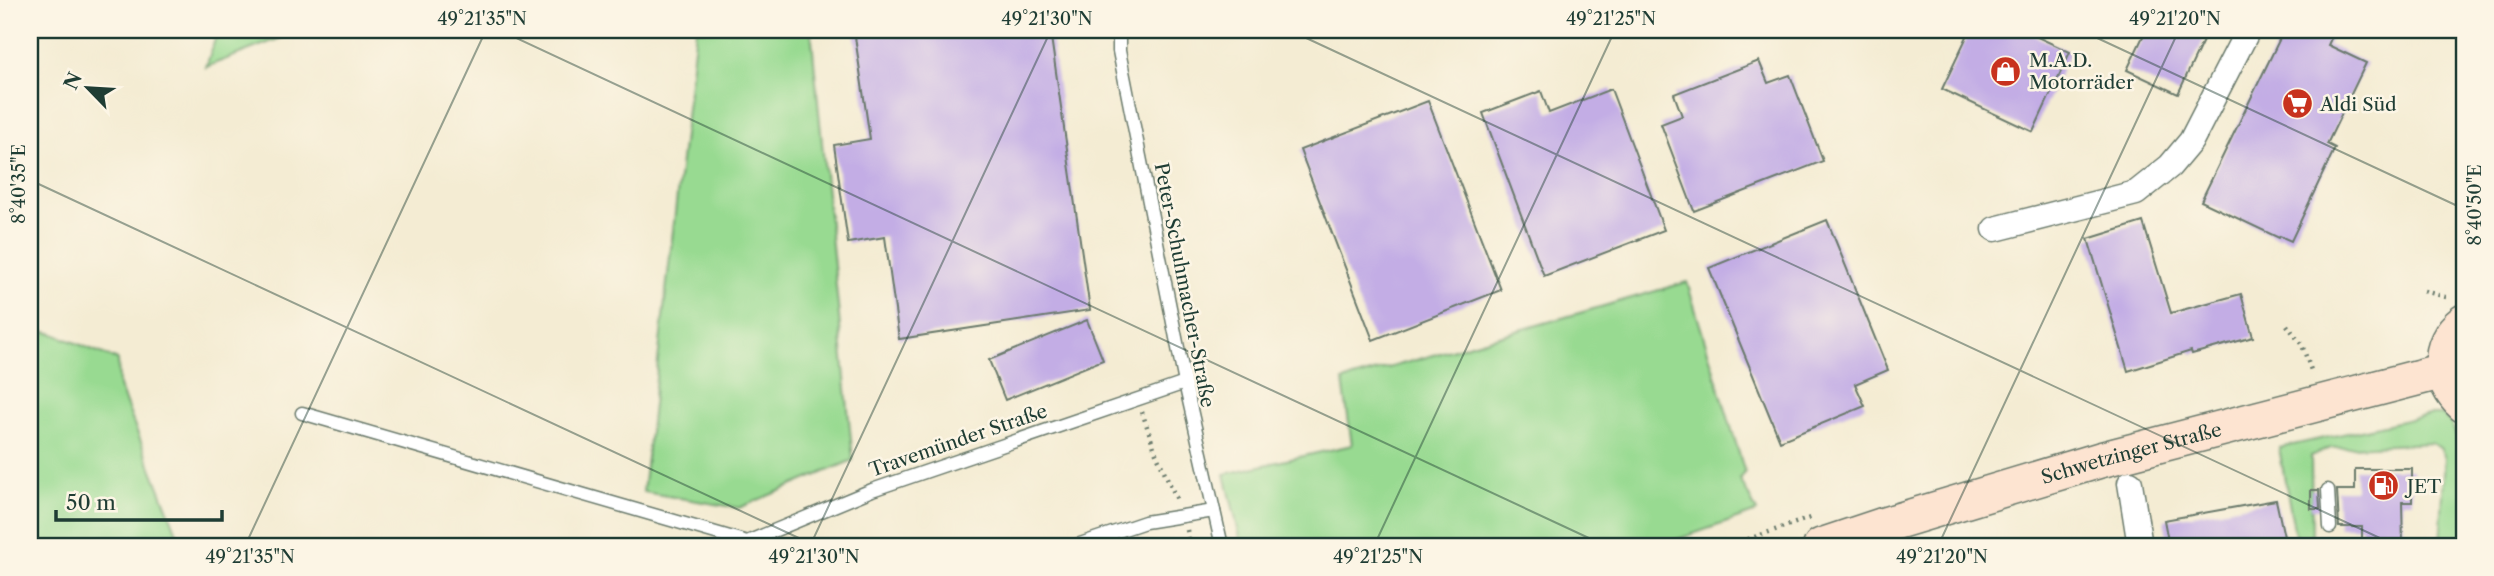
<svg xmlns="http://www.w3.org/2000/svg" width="2494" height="576" font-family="'Libre Caslon Text',serif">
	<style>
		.green { fill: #98da91; stroke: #5c8c62; stroke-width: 2 }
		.building { fill: #c3ade5 }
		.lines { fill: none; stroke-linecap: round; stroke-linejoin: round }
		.service-casing { stroke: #6a7a6c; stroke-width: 15 }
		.minor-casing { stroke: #6a7a6c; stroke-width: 27 }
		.secondary-casing { stroke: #6a7a6c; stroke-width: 38 }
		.path { stroke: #6a7a6c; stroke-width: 4.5; stroke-dasharray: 2 5; stroke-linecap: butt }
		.service { stroke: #fff; stroke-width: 12 }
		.minor { stroke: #fff; stroke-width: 24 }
		.secondary { stroke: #fde4d1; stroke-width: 35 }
		.ticks { fill: none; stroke: #1f3d34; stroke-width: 2; stroke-opacity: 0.45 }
		.labels { text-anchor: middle; stroke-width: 5; stroke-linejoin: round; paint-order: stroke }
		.poi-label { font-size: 19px; fill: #1f3d34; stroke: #fcf5e5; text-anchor: start }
		.street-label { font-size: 19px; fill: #1f3d34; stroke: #fcf5e5 }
		.neatline { fill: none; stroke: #1f3d34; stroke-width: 2.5 }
		.ticks-label { font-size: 18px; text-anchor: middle; fill: #1f3d34 }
	</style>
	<rect width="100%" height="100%" fill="#fcf5e5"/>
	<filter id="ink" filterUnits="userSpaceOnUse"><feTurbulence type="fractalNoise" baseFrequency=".0143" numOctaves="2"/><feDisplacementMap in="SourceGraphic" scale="14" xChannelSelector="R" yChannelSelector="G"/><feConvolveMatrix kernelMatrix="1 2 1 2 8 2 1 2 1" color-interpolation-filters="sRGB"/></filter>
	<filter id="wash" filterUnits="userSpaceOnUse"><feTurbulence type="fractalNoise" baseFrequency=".00686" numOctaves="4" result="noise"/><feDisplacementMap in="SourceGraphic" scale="28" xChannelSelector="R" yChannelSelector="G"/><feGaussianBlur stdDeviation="1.57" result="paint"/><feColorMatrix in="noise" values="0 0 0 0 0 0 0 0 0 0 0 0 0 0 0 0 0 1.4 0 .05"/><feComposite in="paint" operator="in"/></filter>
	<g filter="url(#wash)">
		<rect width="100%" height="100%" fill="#f4ecd3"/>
		<!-- green -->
		<g class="green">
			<polygon points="218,30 301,30 206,67"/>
			<polygon points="696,30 811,30 853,460 739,508 643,492"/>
			<polygon points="1687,282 1745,473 1740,479 1757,512 1658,546 1242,546 1225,474 1352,445 1343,381"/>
			<polygon points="30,328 54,334 118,360 119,386 182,546 30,546"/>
			<polygon points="2429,415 2442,415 2450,422 2461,447 2464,448 2464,546 2440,546 2445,457 2440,448 2431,443 2331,448 2311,456 2312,544 2297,546 2279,448"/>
		</g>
		<g id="blocks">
			<!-- building -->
			<g class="building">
				<polygon points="854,30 1050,30 1090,310 899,339 885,237 848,243 834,145 870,139"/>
				<polygon points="1970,30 2022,30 2070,52 2033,132 1942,89"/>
				<polygon points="2146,30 2208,30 2178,94 2127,70"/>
				<polygon points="2284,30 2335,30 2328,45 2366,63 2327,144 2335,148 2291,241 2280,236 2279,238 2201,201"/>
				<polygon points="1759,61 1768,83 1790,75 1823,161 1694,211 1661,124 1682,116 1674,94"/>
				<polygon points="1611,89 1664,230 1544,276 1483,113 1541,91 1549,113"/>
				<polygon points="1428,101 1501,290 1373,340 1300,150"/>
				<polygon points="1827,220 1888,370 1855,384 1865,406 1780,441 1709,268"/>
				<polygon points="2143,222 2171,313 2241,294 2253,337 2192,354 2191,351 2128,371 2088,239"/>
				<polygon points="1087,320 1103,360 1005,400 989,360"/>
				<polygon points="2355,469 2412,469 2412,502 2402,502 2403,546 2362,546 2362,527 2339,527 2337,490 2355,490"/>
				<polygon points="2311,490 2319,490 2320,509 2311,509"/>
				<polygon points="2276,500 2286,546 2169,546 2164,520"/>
			</g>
		</g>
	</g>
	<g filter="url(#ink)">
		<use href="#blocks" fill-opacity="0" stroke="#6a7a6c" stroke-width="2"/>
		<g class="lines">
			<defs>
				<g id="service">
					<polyline points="1119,30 1119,51 1185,383 1222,546"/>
					<polyline points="302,413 747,542 872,490 1185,383"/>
					<polyline points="2328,490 2330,527"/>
					<polyline points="1074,546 1145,522 1214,511"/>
				</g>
				<g id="minor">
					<polyline points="1995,229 2136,193 2170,166 2191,141 2248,30"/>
					<polyline points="2130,483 2140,546"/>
				</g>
				<g id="secondary">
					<path d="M2464,322C2435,344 2438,382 2464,405"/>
					<path id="s1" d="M1821,546L1881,526L2100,460L2443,371"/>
				</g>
			</defs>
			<!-- service casing -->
			<use href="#service" class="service-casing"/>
			<!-- minor casing -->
			<use href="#minor" class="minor-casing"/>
			<!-- secondary casing -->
			<use href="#secondary" class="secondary-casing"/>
			<!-- path -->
			<g class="path">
				<polyline points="2424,291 2450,298"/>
				<polyline points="2287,325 2302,345 2312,373"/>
				<polyline points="1142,412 1156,453 1178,502"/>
				<polyline points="1187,530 1190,546"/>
				<polyline points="1728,546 1810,518"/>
			</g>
			<!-- service -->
			<use href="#service" class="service"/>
			<!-- minor -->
			<use href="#minor" class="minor"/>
			<!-- secondary -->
			<use href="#secondary" class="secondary"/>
		</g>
	</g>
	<!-- ticks -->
	<path class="ticks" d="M499,30L1606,546M1289,30L2397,546M2080,30L2464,209M30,180L816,546M245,546L486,30M810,546L1051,30M1374,546L1615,30M1938,546L2179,30"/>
	<!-- icons -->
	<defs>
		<symbol id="shop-disc" viewBox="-11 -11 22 22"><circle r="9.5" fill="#c8321e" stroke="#fcf5e5"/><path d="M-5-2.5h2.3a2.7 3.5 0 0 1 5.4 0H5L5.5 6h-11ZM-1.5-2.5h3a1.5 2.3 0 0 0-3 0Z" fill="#fff"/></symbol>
		<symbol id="supermarket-disc" viewBox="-11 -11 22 22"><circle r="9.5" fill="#c8321e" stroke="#fcf5e5"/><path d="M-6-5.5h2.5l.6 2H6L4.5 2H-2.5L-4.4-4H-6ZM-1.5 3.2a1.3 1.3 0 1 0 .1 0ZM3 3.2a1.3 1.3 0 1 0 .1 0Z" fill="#fff"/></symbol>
		<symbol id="fuel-disc" viewBox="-11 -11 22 22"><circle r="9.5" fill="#c8321e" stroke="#fcf5e5"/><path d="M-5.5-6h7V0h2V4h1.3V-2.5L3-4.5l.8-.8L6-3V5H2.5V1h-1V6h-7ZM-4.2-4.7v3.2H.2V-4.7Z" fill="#fff"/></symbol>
	</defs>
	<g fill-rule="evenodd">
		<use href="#shop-disc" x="1988" y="54" width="35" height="35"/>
		<use href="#supermarket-disc" x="2280" y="86" width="35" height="35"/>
		<use href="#fuel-disc" x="2366" y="468" width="35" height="35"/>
	</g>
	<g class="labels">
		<!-- poi labels -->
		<g class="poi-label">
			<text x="2029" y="67">M.A.D.<tspan x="2029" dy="22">Motorräder</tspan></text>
			<text x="2320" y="111">Aldi Süd</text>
			<text x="2407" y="493">JET</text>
		</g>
		<!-- street labels -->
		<g class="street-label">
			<text transform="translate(1185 285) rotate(79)" y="7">Peter-Schuhmacher-Straße</text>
			<text transform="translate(958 440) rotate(-19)" y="7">Travemünder Straße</text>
			<text dy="7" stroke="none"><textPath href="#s1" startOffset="324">Schwetzinger Straße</textPath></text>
		</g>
	</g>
	<!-- margin -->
	<rect width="2494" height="576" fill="none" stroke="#fcf5e5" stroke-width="77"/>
	<!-- north arrow -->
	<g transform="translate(88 88) rotate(295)" stroke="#fcf5e5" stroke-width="5" paint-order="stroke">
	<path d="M0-5L12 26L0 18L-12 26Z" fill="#1f3d34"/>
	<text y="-10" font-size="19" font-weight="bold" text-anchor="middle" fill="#1f3d34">N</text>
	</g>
	<!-- scale -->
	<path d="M56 510v10h166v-10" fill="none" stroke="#1f3d34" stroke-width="3.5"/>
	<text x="66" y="510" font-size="21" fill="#1f3d34" stroke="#fcf5e5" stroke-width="5" paint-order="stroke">50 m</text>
	<rect x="38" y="38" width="2418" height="500" class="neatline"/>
	<g class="ticks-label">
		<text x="482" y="25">49°21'35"N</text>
		<text x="1047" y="25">49°21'30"N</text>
		<text x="1611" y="25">49°21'25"N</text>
		<text x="2175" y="25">49°21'20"N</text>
		<text transform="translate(19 184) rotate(-90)" y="6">8°40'35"E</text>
		<text transform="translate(2475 205) rotate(-90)" y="6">8°40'50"E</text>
		<text x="250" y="563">49°21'35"N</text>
		<text x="814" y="563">49°21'30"N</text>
		<text x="1378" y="563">49°21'25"N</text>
		<text x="1942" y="563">49°21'20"N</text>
	</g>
</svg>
